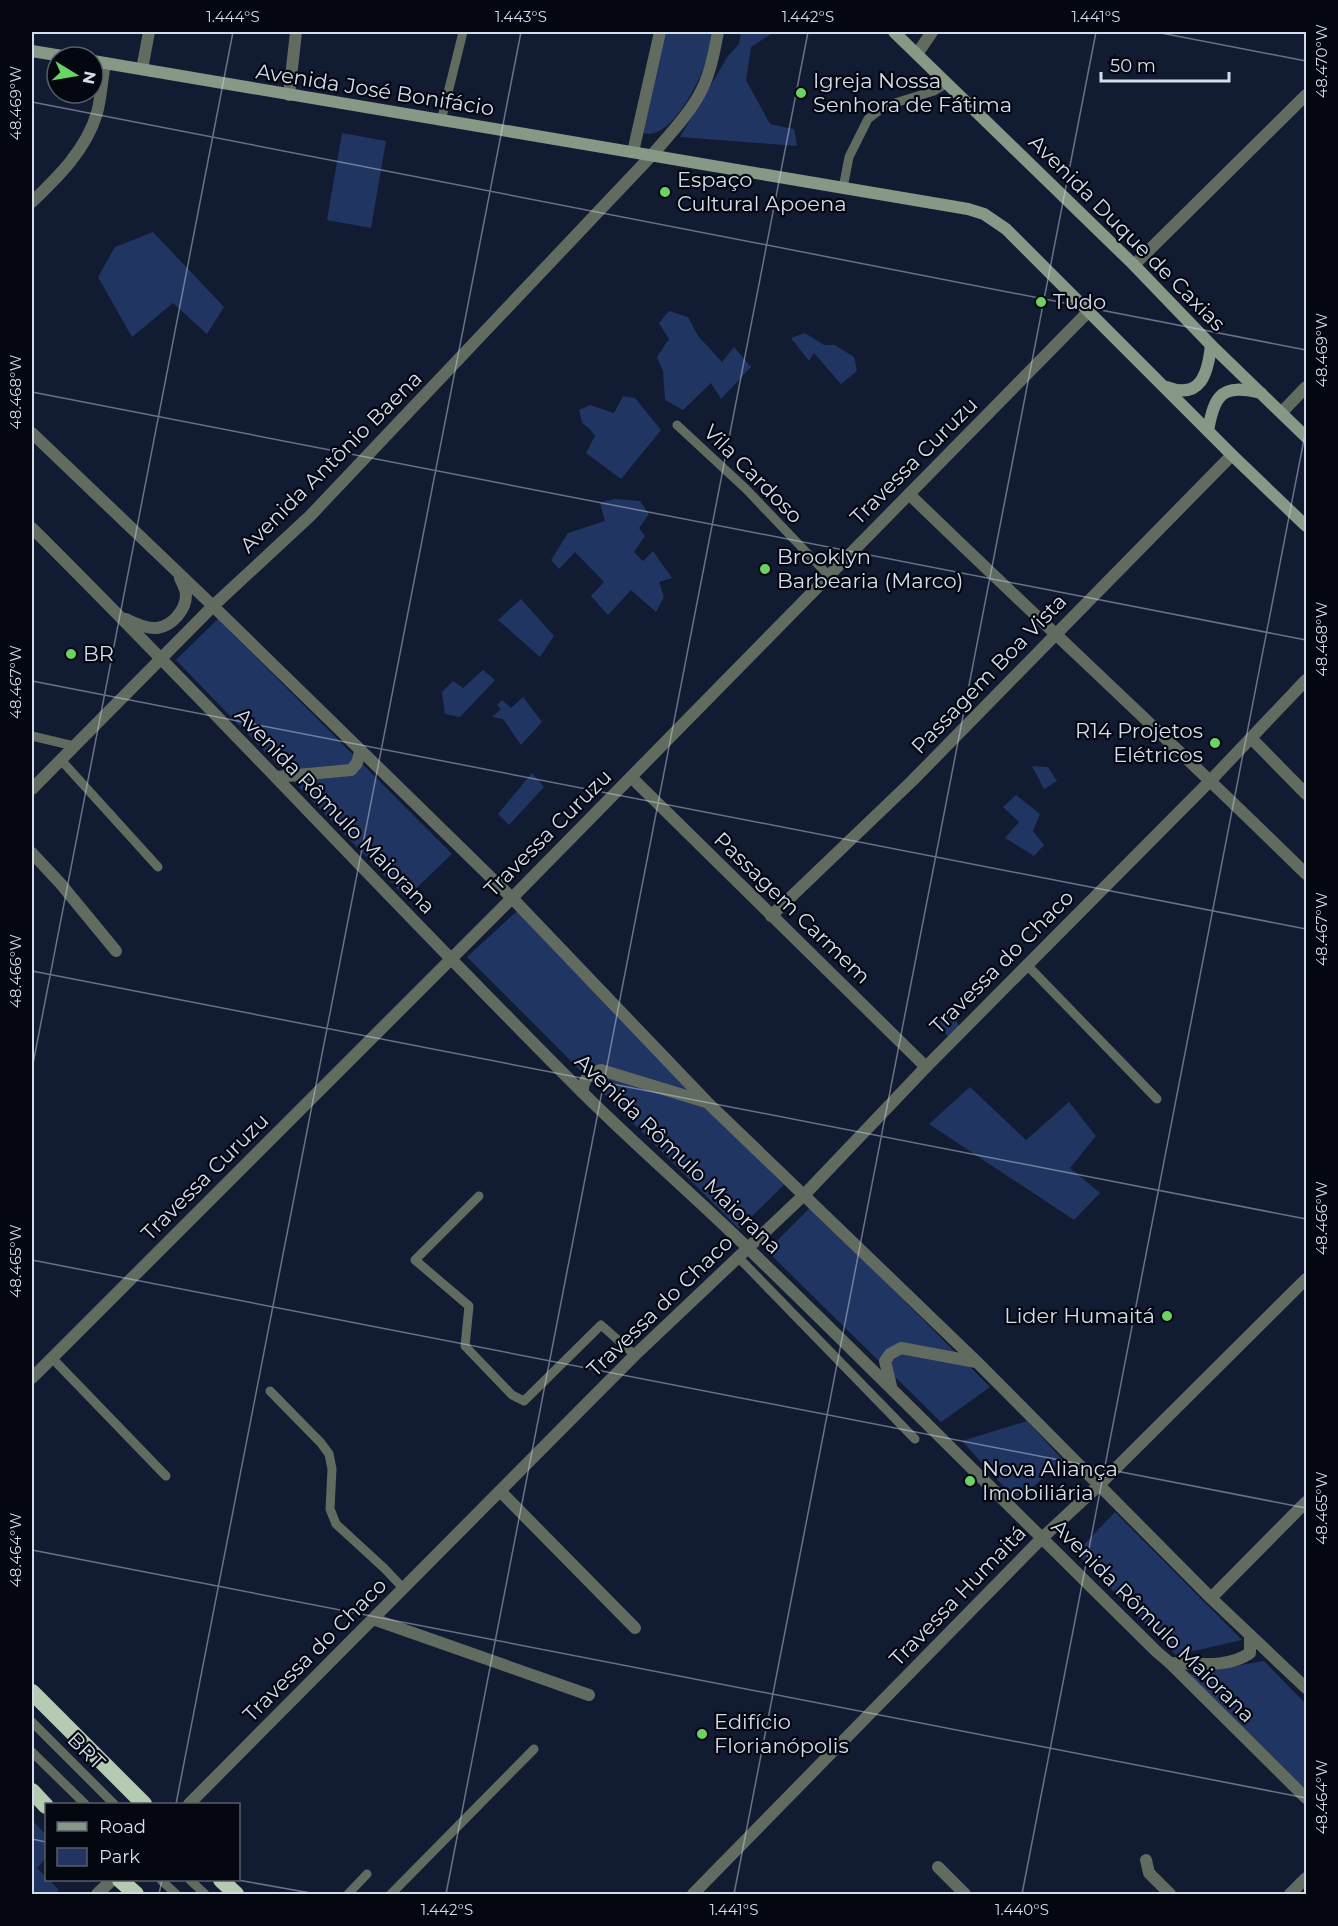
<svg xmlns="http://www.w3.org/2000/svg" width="1338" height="1926" font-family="Montserrat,sans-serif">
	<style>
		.green { fill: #213563 }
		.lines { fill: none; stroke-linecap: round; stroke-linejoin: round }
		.service { stroke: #616b60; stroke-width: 9 }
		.minor { stroke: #616b60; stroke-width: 12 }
		.tertiary { stroke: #616b60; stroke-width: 12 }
		.secondary { stroke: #889886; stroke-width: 12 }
		.trunk { stroke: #b4cbb2; stroke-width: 16 }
		.ticks { fill: none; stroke: #d5dcec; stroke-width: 1.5; stroke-opacity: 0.45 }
		.poi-dot { fill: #6ad364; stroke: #040710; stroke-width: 2 }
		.labels { text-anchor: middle; stroke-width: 4.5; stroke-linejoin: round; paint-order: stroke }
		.poi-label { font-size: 21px; fill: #d5dcec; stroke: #040710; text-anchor: start }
		.street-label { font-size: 21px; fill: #d5dcec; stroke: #040710 }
		.neatline { fill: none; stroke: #d5dcec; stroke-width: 2 }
		.ticks-label { font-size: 15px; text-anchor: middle; fill: #d5dcec }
	</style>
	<rect width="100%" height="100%" fill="#111c32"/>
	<!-- green -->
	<g class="green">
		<path d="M665,32H712C710,42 709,54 705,64C698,84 674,132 650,134C647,134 644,133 641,132Z"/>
		<polygon points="741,32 774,32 751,47 746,80 770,124 794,129 797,146 680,137 728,56 739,44"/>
		<polygon points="342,133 386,141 371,228 327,220"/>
		<polygon points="153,232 224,307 207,334 173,303 132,337 98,277 115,247"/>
		<polygon points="669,311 688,317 698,336 722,362 734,347 751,367 721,399 711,383 683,410 665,400 663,371 657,357 669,339 659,323"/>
		<polygon points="805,333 824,345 835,345 854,357 857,371 841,384 814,353 809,361 791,338"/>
		<polygon points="623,396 635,398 661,430 621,479 586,453 595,436 589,428 582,423 579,410 590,405 614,413"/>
		<polygon points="614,499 640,501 649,514 639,528 645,536 634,552 643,561 653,551 672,578 659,582 664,597 656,612 631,590 608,615 591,596 604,582 575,552 559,569 551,560 568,533 605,521 600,503"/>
		<polygon points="521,599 554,636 540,657 498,620"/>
		<polygon points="218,619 452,854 406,898 176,660"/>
		<polygon points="483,670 495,680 460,717 445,714 442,692 453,681 463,688"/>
		<polygon points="523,697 542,722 521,745 503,719 492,717 501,709 497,705 502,700 511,708"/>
		<polygon points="1032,766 1048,767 1057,781 1044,789"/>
		<polygon points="532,773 544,787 509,825 498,814"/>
		<polygon points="1016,795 1040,814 1033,831 1044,845 1034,856 1005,838 1019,822 1003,807"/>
		<polygon points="517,911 784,1185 739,1229 467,957"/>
		<polygon points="949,1009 960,1027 948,1037 939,1023"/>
		<polygon points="970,1087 1026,1140 1069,1102 1096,1136 1070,1168 1100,1193 1074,1220 929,1124"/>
		<polygon points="811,1207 990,1387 941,1422 767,1251"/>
		<polygon points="1027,1421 1062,1459 1018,1502 962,1441"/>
		<polygon points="1115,1512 1242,1640 1176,1655 1076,1553"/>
		<polygon points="1264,1661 1306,1704 1306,1789 1189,1674"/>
		<polygon points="32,1820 46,1835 46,1858 37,1868 59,1890 54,1894 32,1894"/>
	</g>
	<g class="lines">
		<!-- service -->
		<g class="service">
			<polyline points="441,121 463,32"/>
			<polyline points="843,188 849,157 868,119 885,106 934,91 947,83"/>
			<polyline points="677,425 746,489 829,576"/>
			<polyline points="32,736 74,746"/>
			<polyline points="61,760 158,867"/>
			<polyline points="1027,965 1157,1099"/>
			<polyline points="479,1196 415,1260 469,1306 465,1346 512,1395 524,1401 601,1325 635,1355"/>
			<polyline points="738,1257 915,1439"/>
			<polyline points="52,1358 166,1476"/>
			<polyline points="270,1391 321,1443 329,1454 332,1469 330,1509 336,1524 384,1568 403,1588"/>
			<polyline points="32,1722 114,1804"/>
			<polyline points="32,1752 85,1804"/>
			<polyline points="161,1880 176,1894"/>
			<polyline points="190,1880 205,1894"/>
			<polyline points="348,1894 367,1874"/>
			<polyline points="391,1894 534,1749"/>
		</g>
		<!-- minor -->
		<g class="minor">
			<polyline points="917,54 932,32"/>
			<polyline points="142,69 149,32"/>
			<polyline points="633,152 660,32"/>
			<path d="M32,202C58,177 86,150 97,113C101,98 102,80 105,63"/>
			<polyline points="1134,265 1306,95"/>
			<polyline points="1282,412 1306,387"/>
			<path d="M909,494C1041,622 1176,746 1306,874"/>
			<polyline points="1251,738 1306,794"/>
			<polyline points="631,777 926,1067"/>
			<polyline points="32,853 60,883 116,951"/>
			<polyline points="771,916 912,781 1232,455"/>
			<polyline points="32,1378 512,898 1089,311"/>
			<polyline points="500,1491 635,1628"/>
			<polyline points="1211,1598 1306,1502"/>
			<polyline points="373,1619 589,1695"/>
			<polyline points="189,1804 635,1355 805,1194 926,1067 1211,780 1306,680"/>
			<polyline points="1146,1860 1149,1873 1170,1894"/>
			<polyline points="938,1867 965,1894"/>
			<polyline points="97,1894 112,1880"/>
		</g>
		<!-- tertiary -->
		<g class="tertiary">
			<polyline points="289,95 296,32"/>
			<polyline points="32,433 213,606 512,898 707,1102 977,1362 1211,1598 1306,1688"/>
			<path d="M32,528C217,712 394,904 579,1089C635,1145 696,1197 753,1253C889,1385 1022,1519 1157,1652L1170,1663L1306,1798"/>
			<path d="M126,619C134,623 147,629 157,628C172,626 186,610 186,595C186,589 182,583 180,578"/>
			<polyline points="276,777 351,770 357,763 360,752"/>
			<path d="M32,789L213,606L310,516L652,155C668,136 687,117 699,95C710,76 714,53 718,32"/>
			<path d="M583,1093C582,1079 589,1074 601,1070L706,1102"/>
			<polyline points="891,1386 885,1361 890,1354 901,1348 976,1362"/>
			<path d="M1170,1663C1196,1663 1227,1669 1250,1653V1635"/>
			<polyline points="693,1894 1042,1538 1098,1486 1306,1279"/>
			<polyline points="1290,1894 1306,1878"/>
		</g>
		<!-- secondary -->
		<g class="secondary">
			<polyline points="894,32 1134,265 1211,345 1306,437"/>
			<polyline points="32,51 68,57"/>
			<polyline points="93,61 968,209 984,214 1006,229 1232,455 1306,526"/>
			<path d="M1167,387C1201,400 1208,373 1211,345"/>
			<path d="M1208,431C1214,395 1222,383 1261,393"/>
		</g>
		<!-- trunk -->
		<g class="trunk">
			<polyline points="32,1692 144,1804"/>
			<polyline points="32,1791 46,1806"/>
			<polyline points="120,1880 136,1894"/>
			<polyline points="221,1880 236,1894"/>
		</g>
	</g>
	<!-- ticks -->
	<path class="ticks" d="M1156,32L1306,61M32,102L1306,350M32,392L1306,640M32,681L1306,929M32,971L1306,1219M32,1069L233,32M32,1260L1306,1508M32,1550L1306,1798M176,1804L521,32M32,1839L46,1842M238,1880L316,1894M159,1894L162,1880M446,1894L808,32M734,1894L1096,32M1022,1894L1306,429"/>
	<!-- markers -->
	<g class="poi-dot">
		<circle cx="801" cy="93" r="6"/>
		<circle cx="665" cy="192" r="6"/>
		<circle cx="1041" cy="302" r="6"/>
		<circle cx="765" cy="569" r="6"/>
		<circle cx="71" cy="654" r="6"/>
		<circle cx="1215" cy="743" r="6"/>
		<circle cx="1167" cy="1316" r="6"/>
		<circle cx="970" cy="1481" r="6"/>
		<circle cx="702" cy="1734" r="6"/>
	</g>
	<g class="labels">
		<!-- poi labels -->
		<g class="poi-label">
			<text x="813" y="88">Igreja Nossa<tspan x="813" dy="24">Senhora de Fátima</tspan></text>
			<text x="677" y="187">Espaço<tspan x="677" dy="24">Cultural Apoena</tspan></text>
			<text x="1053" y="309">Tudo</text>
			<text x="777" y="564">Brooklyn<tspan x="777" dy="24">Barbearia (Marco)</tspan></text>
			<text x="83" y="661">BR</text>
			<text x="1203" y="738" text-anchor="end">R14 Projetos<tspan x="1203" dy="24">Elétricos</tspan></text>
			<text x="1155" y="1323" text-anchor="end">Lider Humaitá</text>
			<text x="982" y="1476">Nova Aliança<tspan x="982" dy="24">Imobiliária</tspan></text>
			<text x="714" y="1729">Edifício<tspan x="714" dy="24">Florianópolis</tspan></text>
		</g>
		<!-- street labels -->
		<g class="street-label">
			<text transform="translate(375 90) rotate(9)" y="7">Avenida José Bonifácio</text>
			<text transform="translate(1127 233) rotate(45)" y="7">Avenida Duque de Caxias</text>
			<text transform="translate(914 461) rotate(-45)" y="7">Travessa Curuzu</text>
			<text transform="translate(331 462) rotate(-45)" y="7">Avenida Antônio Baena</text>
			<text transform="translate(753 474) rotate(45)" y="7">Vila Cardoso</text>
			<text transform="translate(989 674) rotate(-46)" y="7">Passagem Boa Vista</text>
			<text transform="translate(335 811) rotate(46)" y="7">Avenida Rômulo Maiorana</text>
			<text transform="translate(548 833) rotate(-45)" y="7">Travessa Curuzu</text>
			<text transform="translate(792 908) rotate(44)" y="7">Passagem Carmem</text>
			<text transform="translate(1002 962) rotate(-45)" y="7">Travessa do Chaco</text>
			<text transform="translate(678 1154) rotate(44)" y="7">Avenida Rômulo Maiorana</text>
			<text transform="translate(205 1177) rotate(-45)" y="7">Travessa Curuzu</text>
			<text transform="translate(660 1306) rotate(-44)" y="7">Travessa do Chaco</text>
			<text transform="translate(958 1596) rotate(-46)" y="7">Travessa Humaitá</text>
			<text transform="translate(1153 1621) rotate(45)" y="7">Avenida Rômulo Maiorana</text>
			<text transform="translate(315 1650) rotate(-45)" y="7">Travessa do Chaco</text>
			<text transform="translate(86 1751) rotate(45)" y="7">BRT</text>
		</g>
	</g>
	<!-- border -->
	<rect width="1338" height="1926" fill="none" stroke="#040710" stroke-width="66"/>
	<!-- legend -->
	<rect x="45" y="1803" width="195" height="78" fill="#040710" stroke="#585c68" stroke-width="1.5"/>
	<rect x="57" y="1822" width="30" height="9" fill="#889886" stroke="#585c68" stroke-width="1.5"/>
	<text x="99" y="1833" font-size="18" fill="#d5dcec">Road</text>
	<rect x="57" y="1848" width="30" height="18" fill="#213563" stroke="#585c68" stroke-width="1.5"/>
	<text x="99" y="1863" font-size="18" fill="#d5dcec">Park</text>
	<!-- north arrow -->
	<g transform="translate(75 75) rotate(101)"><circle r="28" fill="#040710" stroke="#585c68" stroke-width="1.5"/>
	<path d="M0-4.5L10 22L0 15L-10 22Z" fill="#6ad364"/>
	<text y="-9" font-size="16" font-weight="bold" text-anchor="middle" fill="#d5dcec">N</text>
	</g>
	<!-- scale -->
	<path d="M1101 72v9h128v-9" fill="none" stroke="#d5dcec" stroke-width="3"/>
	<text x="1110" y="72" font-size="18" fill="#d5dcec" stroke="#040710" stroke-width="4.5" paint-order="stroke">50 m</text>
	<rect x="33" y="33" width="1272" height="1860" class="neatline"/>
	<g class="ticks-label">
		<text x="233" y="22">1.444°S</text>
		<text x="521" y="22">1.443°S</text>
		<text x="808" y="22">1.442°S</text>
		<text x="1096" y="22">1.441°S</text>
		<text transform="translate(1322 61) rotate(-90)" y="5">48.470°W</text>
		<text transform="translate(16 103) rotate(-90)" y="5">48.469°W</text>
		<text transform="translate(1322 350) rotate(-90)" y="5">48.469°W</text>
		<text transform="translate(16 392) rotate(-90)" y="5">48.468°W</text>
		<text transform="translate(1322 639) rotate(-90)" y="5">48.468°W</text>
		<text transform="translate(16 682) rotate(-90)" y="5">48.467°W</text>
		<text transform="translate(1322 929) rotate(-90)" y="5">48.467°W</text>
		<text transform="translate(16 971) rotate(-90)" y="5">48.466°W</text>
		<text transform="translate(1322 1218) rotate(-90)" y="5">48.466°W</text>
		<text transform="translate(16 1261) rotate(-90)" y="5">48.465°W</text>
		<text transform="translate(1322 1508) rotate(-90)" y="5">48.465°W</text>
		<text transform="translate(16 1550) rotate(-90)" y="5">48.464°W</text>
		<text transform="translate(1322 1797) rotate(-90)" y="5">48.464°W</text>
		<text x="447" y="1915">1.442°S</text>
		<text x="734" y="1915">1.441°S</text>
		<text x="1022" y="1915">1.440°S</text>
	</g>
</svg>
